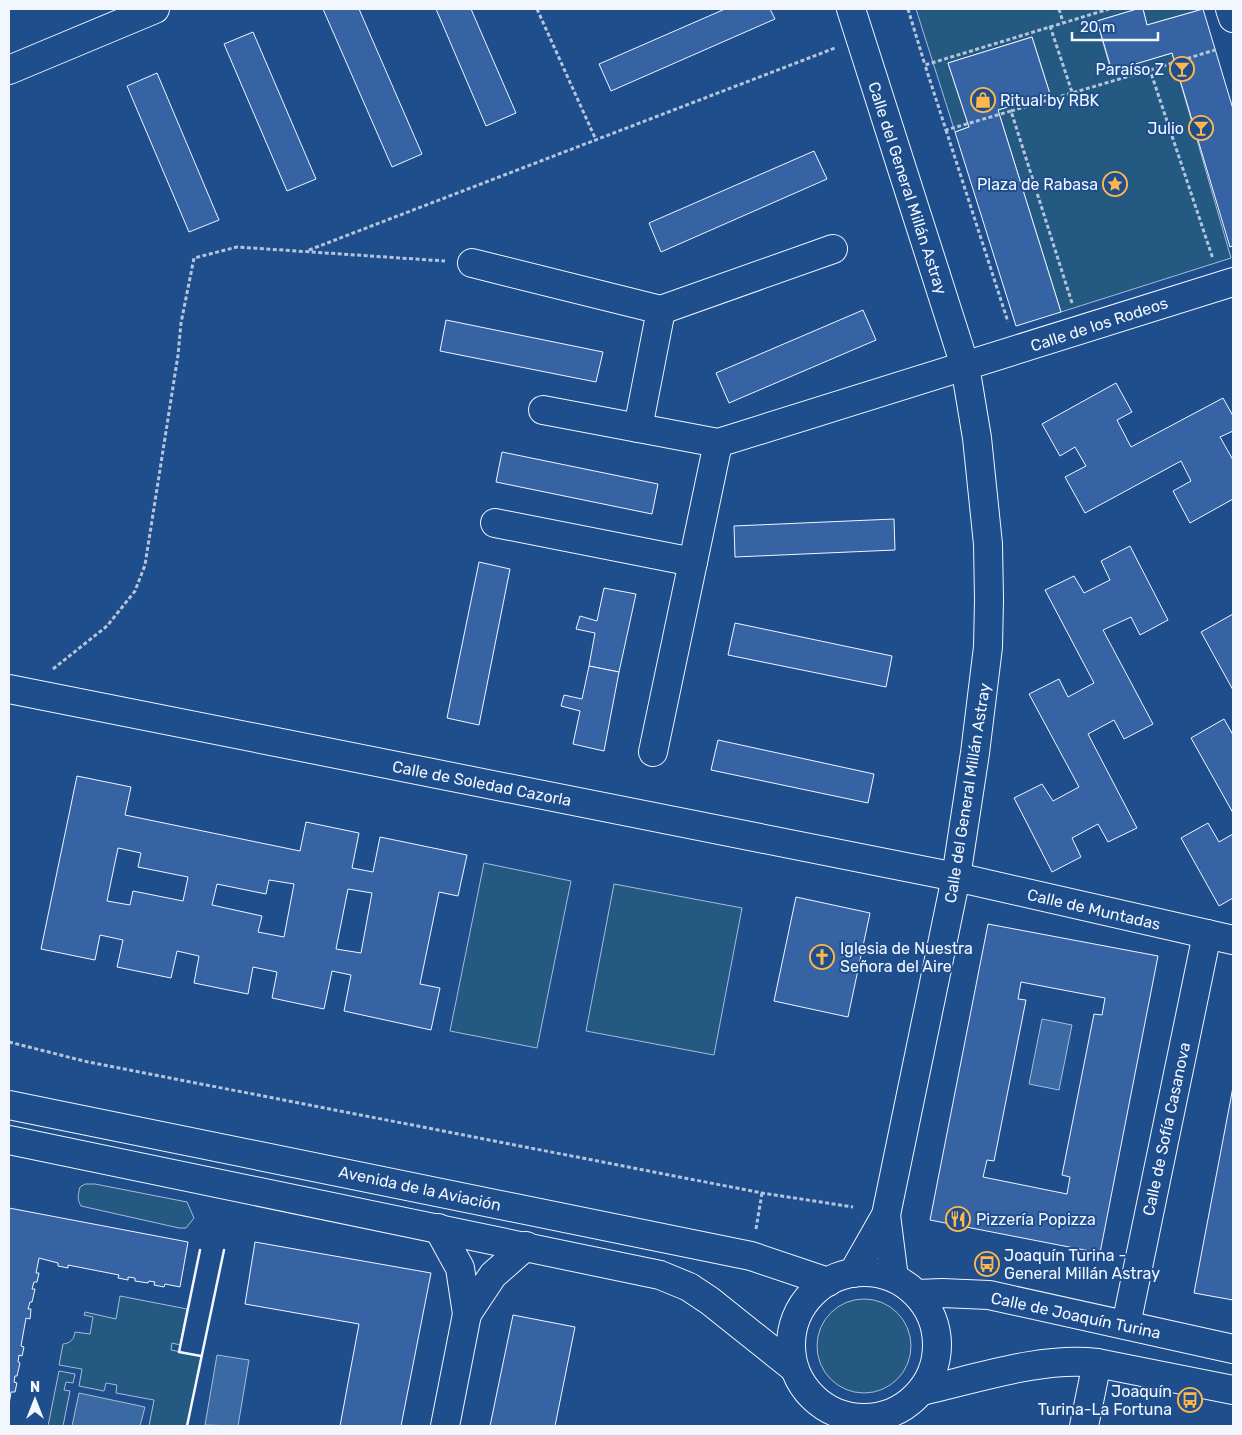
<svg xmlns="http://www.w3.org/2000/svg" width="1242" height="1435" font-family="Rubik,sans-serif">
	<style>
		.green { fill: #245a82; stroke: #a8bbd7 }
		.water { fill: #3b69a3; stroke: #a8bbd7 }
		.building { fill: #3563a3; stroke: #f2f6ff; fill-rule: evenodd }
		.lines { fill: none; stroke-linecap: round; stroke-linejoin: round }
		.minor-casing { stroke: #f2f6ff; stroke-width: 30 }
		.major-casing { stroke: #f2f6ff; stroke-width: 30 }
		.path { stroke: #b3c4dc; stroke-width: 3; stroke-dasharray: 4 2.5; stroke-linecap: butt }
		.minor { stroke: #1f4e8c; stroke-width: 28 }
		.major { stroke: #1f4e8c; stroke-width: 28 }
		.wall { stroke: #f2f6ff; stroke-width: 2.5 }
		.labels { text-anchor: middle; stroke-width: 4; stroke-linejoin: round; paint-order: stroke }
		.poi-label { font-size: 16px; fill: #f2f6ff; stroke: #1f4e8c; text-anchor: end }
		.street-label { font-size: 16px; fill: #f2f6ff; stroke: #1f4e8c }
	</style>
	<rect width="100%" height="100%" fill="#1f4e8c"/>
	<!-- green -->
	<g class="green">
		<polygon points="916,9 1137,9 1097,21 1111,71 1172,53 1231,258 1061,312 998,110 1050,94 1032,37 948,63 969,127 955,132"/>
		<polygon points="1143,9 1203,9 1147,25"/>
		<polygon points="484,863 571,881 537,1048 450,1031"/>
		<polygon points="614,884 742,908 714,1055 586,1031"/>
		<path d="M85,1184H95L187,1202L194,1218L186,1228H179L81,1206C77,1200 78,1194 80,1187Z"/>
		<path d="M120,1296L187,1309L180,1345L172,1343L171,1350L201,1356L187,1426H149L154,1400L116,1393L117,1385L106,1383L104,1391L79,1386L82,1369L59,1365L63,1344C71,1343 74,1339 75,1332L90,1334L93,1317L84,1315L85,1312L116,1319Z"/>
		<circle cx="864" cy="1346" r="47"/>
		<polygon points="59,1371 75,1374 73,1383 66,1382 64,1390 70,1391 63,1426 48,1426"/>
	</g>
	<!-- water -->
	<g class="water">
		<polygon points="1042,1019 1072,1025 1059,1090 1029,1084"/>
		<polygon points="217,1355 249,1360 238,1426 205,1425"/>
		<polygon points="79,1393 145,1407 140,1426 72,1426"/>
	</g>
	<!-- building -->
	<g class="building">
		<polygon points="323,9 359,9 422,154 392,167"/>
		<polygon points="436,9 471,9 516,113 486,126"/>
		<polygon points="725,9 770,9 775,19 611,91 599,64"/>
		<polygon points="1137,9 1143,9 1147,25 1203,9 1233,109 1233,246 1230,247 1172,53 1112,71 1097,21"/>
		<polygon points="253,32 316,179 287,191 224,44"/>
		<polygon points="1032,37 1050,94 998,110 1061,312 1016,326 955,132 969,127 948,63"/>
		<polygon points="157,73 219,220 189,232 127,86"/>
		<polygon points="814,151 827,179 661,252 649,223"/>
		<polygon points="863,310 876,340 729,403 716,373"/>
		<polygon points="446,320 603,352 596,382 440,351"/>
		<polygon points="1116,383 1132,412 1117,420 1131,447 1223,398 1233,416 1233,431 1220,437 1233,460 1233,499 1190,523 1173,491 1191,481 1181,461 1085,513 1065,477 1086,466 1075,447 1060,456 1042,424"/>
		<polygon points="502,452 658,484 652,514 496,482"/>
		<polygon points="894,519 895,550 735,557 734,526"/>
		<polygon points="1130,546 1168,620 1140,635 1131,617 1103,630 1153,724 1124,739 1114,720 1088,734 1137,828 1108,842 1098,824 1072,838 1081,857 1052,872 1014,798 1042,784 1053,801 1079,787 1029,694 1059,679 1068,697 1094,683 1045,590 1074,576 1084,593 1110,580 1101,561"/>
		<polygon points="479,562 510,569 479,725 447,718"/>
		<polygon points="604,588 636,594 619,672 589,666 595,633 576,629 580,616 597,621"/>
		<polygon points="1233,614 1233,690 1201,632"/>
		<polygon points="735,623 892,656 886,687 728,655"/>
		<polygon points="589,666 619,672 604,751 573,744 580,711 561,706 564,695 582,699"/>
		<polygon points="1224,719 1233,735 1233,813 1191,738"/>
		<polygon points="718,740 874,774 868,803 711,770"/>
		<path d="M77,776L131,787L125,815L300,851L306,822L359,833L352,868L373,872L380,837L467,855L458,896L439,892L420,984L440,988L431,1030L344,1011L351,975L332,971L324,1009L272,998L277,972L253,967L248,994L194,983L199,956L177,951L171,978L117,967L123,940L100,935L95,960L41,949ZM118,848L141,853L138,867L188,877L183,901L133,891L130,905L107,901ZM269,880L294,884L284,937L258,932L262,916L212,905L217,884L266,894ZM348,889L372,893L361,953L336,949Z"/>
		<polygon points="1208,823 1219,842 1233,834 1233,898 1219,906 1181,838"/>
		<polygon points="796,897 870,913 848,1017 774,1001"/>
		<path d="M988,924L1158,956L1100,1253L930,1220ZM1021,982L1105,998L1102,1015L1094,1014L1062,1175L1070,1177L1067,1194L983,1177L987,1160L994,1161L1026,1000L1018,999Z"/>
		<polygon points="1233,1087 1233,1300 1194,1293"/>
		<polygon points="9,1208 188,1242 180,1287 165,1284 164,1287 154,1285 155,1282 149,1281 148,1283 135,1281 135,1278 128,1277 128,1280 118,1278 119,1275 68,1265 68,1268 58,1266 58,1263 39,1258 36,1273 39,1273 37,1282 34,1282 32,1289 35,1289 32,1302 30,1302 28,1309 31,1309 30,1319 26,1318 21,1346 24,1347 22,1356 19,1355 18,1362 20,1363 17,1376 15,1376 14,1382 17,1383 15,1392 11,1392 9,1405"/>
		<polygon points="255,1242 431,1273 401,1426 340,1426 359,1324 245,1304"/>
		<polygon points="513,1315 575,1327 555,1426 490,1426"/>
		<polygon points="1180,1394 1202,1398 1200,1406 1179,1402"/>
	</g>
	<g class="lines">
		<defs>
			<g id="minor">
				<polyline points="851,9 965,366 977,438 988,544 989,600 988,647 975,753 956,877 886,1215 853,1273"/>
				<polyline points="1230,9 1233,18"/>
				<polyline points="9,70 155,9"/>
				<polyline points="472,263 661,310 638,428"/>
				<polyline points="661,310 833,249"/>
				<polyline points="543,410 718,443 1233,282"/>
				<polyline points="495,523 693,562"/>
				<polyline points="9,689 956,877 1233,940"/>
				<polyline points="653,752 718,443"/>
				<polyline points="886,1215 894,1278"/>
				<polyline points="438,1228 460,1268 467,1314 493,1275 526,1246"/>
				<polyline points="1126,1325 1207,934"/>
				<polyline points="445,1426 467,1314"/>
				<polyline points="1084,1426 1097,1363"/>
			</g>
			<g id="major">
				<polyline points="9,1105 751,1256 828,1282"/>
				<polyline points="9,1140 660,1275 689,1287 710,1301 794,1368"/>
				<circle cx="864" cy="1345" r="73"/>
				<polyline points="917,1294 942,1293 989,1295 1233,1349"/>
				<path d="M922,1391C975,1379 1043,1356 1097,1363L1233,1390"/>
			</g>
		</defs>
		<!-- minor casing -->
		<use href="#minor" class="minor-casing"/>
		<!-- major casing -->
		<use href="#major" class="major-casing"/>
		<!-- path -->
		<g class="path">
			<polyline points="537,9 596,140"/>
			<polyline points="908,9 925,65"/>
			<polyline points="1059,9 1063,22"/>
			<polyline points="1050,26 1072,92"/>
			<polyline points="1150,70 1218,49"/>
			<polyline points="1011,111 946,130 925,65 1109,9"/>
			<polyline points="946,130 1008,322"/>
			<polyline points="309,250 835,48"/>
			<polyline points="1072,303 1011,111 1150,70 1213,259"/>
			<polyline points="53,669 107,626 135,591 145,565 178,355 181,323 194,258 237,247 445,261"/>
			<polyline points="9,1042 88,1062 762,1193 853,1207"/>
			<polyline points="756,1229 762,1193"/>
		</g>
		<!-- minor -->
		<use href="#minor" class="minor"/>
		<!-- major -->
		<use href="#major" class="major"/>
		<!-- wall -->
		<g class="wall">
			<polyline points="200,1250 179,1352 201,1356"/>
			<polyline points="187,1426 224,1250"/>
		</g>
	</g>
	<!-- icons -->
	<defs>
		<symbol id="bar-ring" viewBox="-11 -11 22 22"><circle r="9.5" fill="#1f4e8c" stroke="#ffb74d" stroke-width="1.5"/><path d="M-6-5H6L.8 .8V4.5H3.5V6h-7V4.5H-.8V.8Z" fill="#ffb74d"/></symbol>
		<symbol id="shop-ring" viewBox="-11 -11 22 22"><circle r="9.5" fill="#1f4e8c" stroke="#ffb74d" stroke-width="1.5"/><path d="M-5-2.5h2.3a2.7 3.5 0 0 1 5.4 0H5L5.5 6h-11ZM-1.5-2.5h3a1.5 2.3 0 0 0-3 0Z" fill="#ffb74d"/></symbol>
		<symbol id="sight-ring" viewBox="-11 -11 22 22"><circle r="9.5" fill="#1f4e8c" stroke="#ffb74d" stroke-width="1.5"/><path d="M0-6L1.8-2.2L6-1.7L2.9 1.2L3.7 5.4L0 3.3L-3.7 5.4L-2.9 1.2L-6-1.7L-1.8-2.2Z" fill="#ffb74d"/></symbol>
		<symbol id="church-ring" viewBox="-11 -11 22 22"><circle r="9.5" fill="#1f4e8c" stroke="#ffb74d" stroke-width="1.5"/><path d="M-1.2-6h2.4v3.5h3.3v2.4h-3.3V6h-2.4V-.1h-3.3v-2.4h3.3Z" fill="#ffb74d"/></symbol>
		<symbol id="restaurant-ring" viewBox="-11 -11 22 22"><circle r="9.5" fill="#1f4e8c" stroke="#ffb74d" stroke-width="1.5"/><path d="M-5-6h1v4h1v-4h1v4h1v-4h1v5L-1.5 .5V6h-2V.5L-5-1ZM5-6V6H3V1.5H1.5Q1.5-4 5-6Z" fill="#ffb74d"/></symbol>
		<symbol id="bus-ring" viewBox="-11 -11 22 22"><circle r="9.5" fill="#1f4e8c" stroke="#ffb74d" stroke-width="1.5"/><path d="M-5-6H5V4H4V6H2V4H-2V6H-4V4H-5ZM-3.5-4V0h7V-4ZM-3.5 1.2v1.5H-2V1.2ZM2 1.2v1.5H3.5V1.2Z" fill="#ffb74d"/></symbol>
	</defs>
	<g fill-rule="evenodd">
		<use href="#bar-ring" x="1168" y="55" width="28" height="28"/>
		<use href="#shop-ring" x="969" y="86" width="28" height="28"/>
		<use href="#bar-ring" x="1187" y="114" width="28" height="28"/>
		<use href="#sight-ring" x="1101" y="170" width="28" height="28"/>
		<use href="#church-ring" x="808" y="943" width="28" height="28"/>
		<use href="#restaurant-ring" x="944" y="1205" width="28" height="28"/>
		<use href="#bus-ring" x="973" y="1250" width="28" height="28"/>
		<use href="#bus-ring" x="1176" y="1386" width="28" height="28"/>
	</g>
	<g class="labels">
		<!-- poi labels -->
		<g class="poi-label">
			<text x="1164" y="75">Paraíso Z</text>
			<text x="1000" y="106" text-anchor="start">Ritual by RBK</text>
			<text x="1184" y="134">Julio</text>
			<text x="1098" y="190">Plaza de Rabasa</text>
			<text x="840" y="954" text-anchor="start">Iglesia de Nuestra<tspan x="840" dy="18">Señora del Aire</tspan></text>
			<text x="976" y="1225" text-anchor="start">Pizzería Popizza</text>
			<text x="1004" y="1261" text-anchor="start">Joaquín Turina -<tspan x="1004" dy="18">General Millán Astray</tspan></text>
			<text x="1172" y="1397">Joaquín<tspan x="1172" dy="18">Turina-La Fortuna</tspan></text>
		</g>
		<!-- street labels -->
		<g class="street-label">
			<text transform="translate(908 188) rotate(72)" y="6">Calle del General Millán Astray</text>
			<text transform="translate(1099 324) rotate(-18)" y="6">Calle de los Rodeos</text>
			<text transform="translate(482 783) rotate(11)" y="6">Calle de Soledad Cazorla</text>
			<text transform="translate(967 793) rotate(-81)" y="6">Calle del General Millán Astray</text>
			<text transform="translate(1094 909) rotate(13)" y="6">Calle de Muntadas</text>
			<text transform="translate(1166 1129) rotate(-78)" y="6">Calle de Sofía Casanova</text>
			<text transform="translate(420 1188) rotate(12)" y="6">Avenida de la Aviación</text>
			<text transform="translate(1076 1315) rotate(12)" y="6">Calle de Joaquín Turina</text>
		</g>
	</g>
	<!-- border -->
	<rect width="1242" height="1435" fill="none" stroke="#f2f6ff" stroke-width="20"/>
	<!-- north arrow -->
	<g transform="translate(35 1400)" stroke="#1f4e8c" stroke-width="4" paint-order="stroke">
	<path d="M0-4L9 19L0 12L-9 19Z" fill="#f2f6ff"/>
	<text y="-8" font-size="14" font-weight="bold" text-anchor="middle" fill="#f2f6ff">N</text>
	</g>
	<!-- scale -->
	<path d="M1072 32v8h86v-8" fill="none" stroke="#f2f6ff" stroke-width="2.5"/>
	<text x="1080" y="32" font-size="15" fill="#f2f6ff" stroke="#1f4e8c" stroke-width="4" paint-order="stroke">20 m</text>
</svg>
